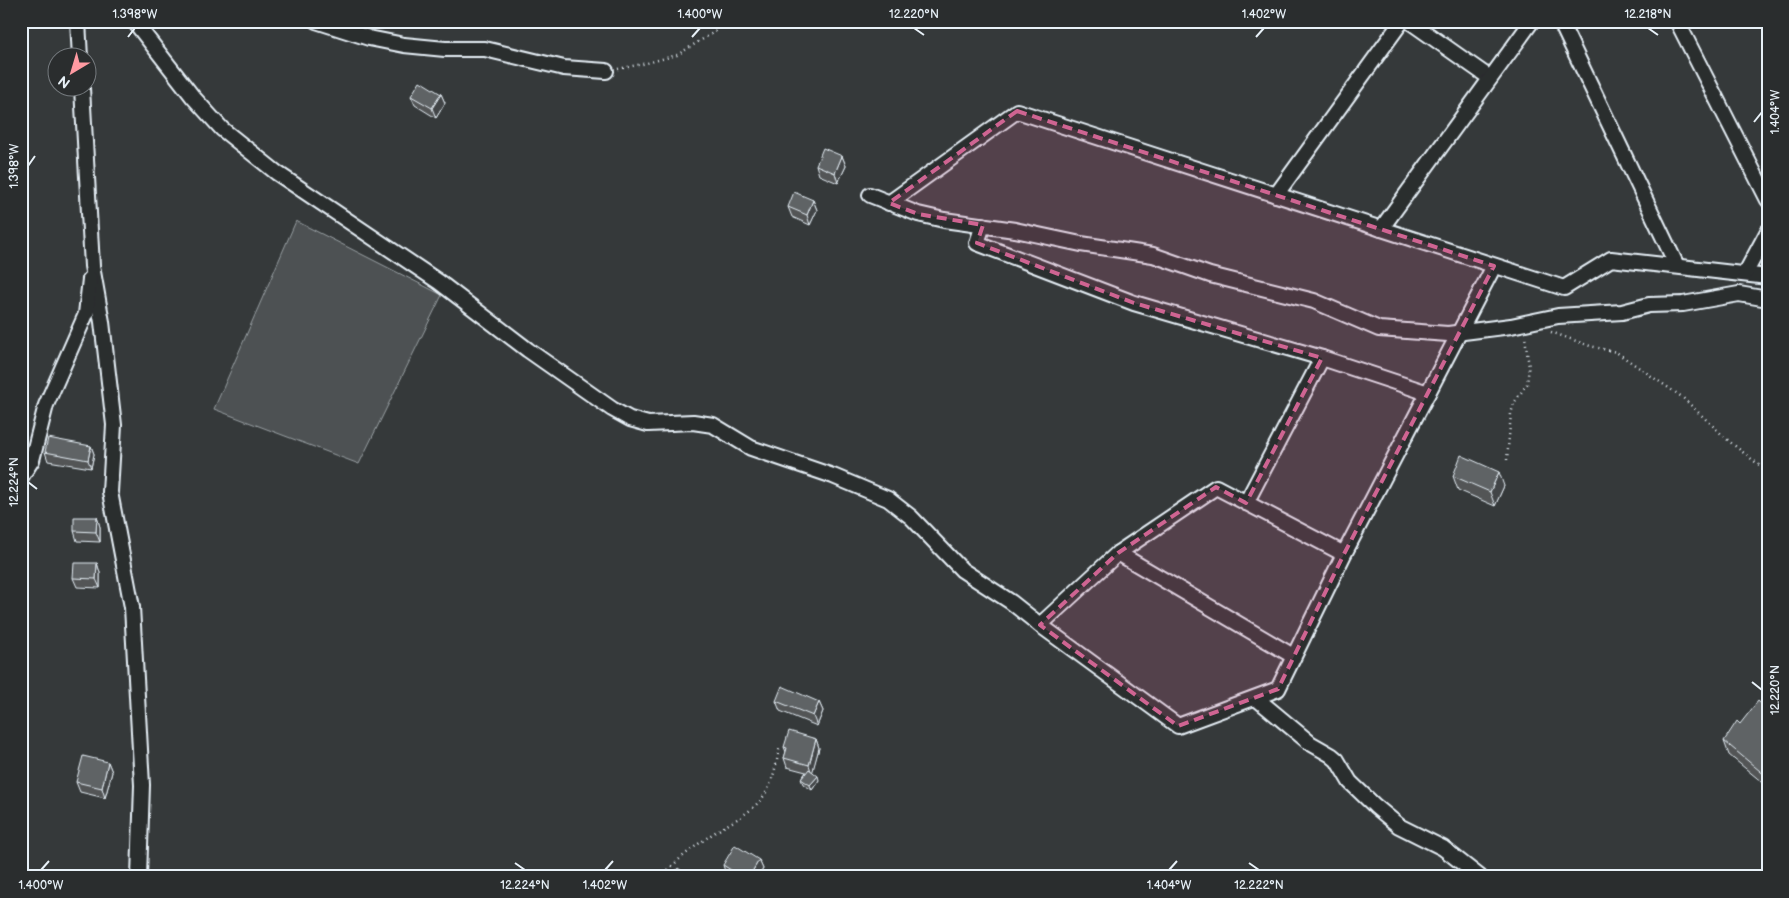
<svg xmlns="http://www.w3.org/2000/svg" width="1789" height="898" font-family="'Balsamiq Sans',sans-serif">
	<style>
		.green { fill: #4d5152; stroke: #9aa1a5 }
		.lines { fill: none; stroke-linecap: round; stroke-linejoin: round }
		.minor-casing { stroke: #e8f1f8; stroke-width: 18 }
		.path { stroke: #e8f1f8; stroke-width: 2.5; stroke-dasharray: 1 4; stroke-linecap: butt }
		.minor { stroke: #2a2d2e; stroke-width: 14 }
		.wall { fill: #525557; stroke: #e8f1f8 }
		.shaded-wall { fill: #424547; stroke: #e8f1f8 }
		.building { fill: #5f6365; stroke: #e8f1f8 }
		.marked { fill: #cf6492; fill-opacity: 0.2; stroke: #cf6492; stroke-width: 4; stroke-dasharray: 10 6; stroke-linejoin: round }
		.ticks { fill: none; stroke: #e8f1f8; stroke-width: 2 }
		.neatline { fill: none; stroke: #e8f1f8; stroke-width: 2 }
		.ticks-label { font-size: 12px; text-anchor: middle; fill: #e8f1f8 }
	</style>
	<rect width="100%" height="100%" fill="#35393a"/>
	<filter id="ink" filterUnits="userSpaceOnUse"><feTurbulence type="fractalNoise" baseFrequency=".02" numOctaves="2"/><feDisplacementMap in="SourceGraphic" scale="10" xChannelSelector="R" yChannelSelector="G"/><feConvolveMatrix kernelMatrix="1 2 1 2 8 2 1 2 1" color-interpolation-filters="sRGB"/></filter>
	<g filter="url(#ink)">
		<!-- green -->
		<polygon class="green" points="296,221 442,295 359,464 214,409"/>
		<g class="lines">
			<defs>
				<g id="minor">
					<polyline points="78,21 80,58"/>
					<polyline points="134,21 193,97 222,129 277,173 439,282 528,350 612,409 630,419 648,424 693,422 713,425 751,448 833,476 888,499 911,517 962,570 1011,602 1040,625"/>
					<polyline points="316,21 369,38 404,45 445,49 485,49 564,68 606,71"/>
					<polyline points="1409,21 1490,78"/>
					<polyline points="1560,21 1677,266"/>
					<polyline points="1677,21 1768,200"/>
					<polyline points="82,88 92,266 102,322 114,425 110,492 132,607 142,785 139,877"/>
					<polyline points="870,195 918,214 944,220 1015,230 1081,244 1153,255 1210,275 1314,301 1379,329 1448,334 1511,326 1558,316 1622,312 1649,305 1683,304 1739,294 1768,299"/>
					<polyline points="1276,195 1402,21"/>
					<polyline points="889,203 1017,111 1564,288 1611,259 1768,277"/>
					<polyline points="983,225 977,243 1134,303 1322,358 1428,393"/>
					<polyline points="1381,229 1532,21"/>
					<polyline points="1745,274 1768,231"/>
					<polyline points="21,477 32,460 46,405 86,314 90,279"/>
					<polyline points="1246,503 1322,358"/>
					<polyline points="1118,553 1293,656"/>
					<polyline points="1344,554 1216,487 1118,553 1040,625 1178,726 1278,689 1344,554 1494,266"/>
					<polyline points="1256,698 1310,743 1331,755 1337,760 1350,782 1375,806 1399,826 1443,848 1480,877"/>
				</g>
			</defs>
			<!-- minor casing -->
			<use href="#minor" class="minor-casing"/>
			<!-- path -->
			<g class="path">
				<polyline points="618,69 647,63 677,55 716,31 723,21"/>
				<polyline points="1551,332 1590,346 1616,352 1682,397 1730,442 1768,472"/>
				<polyline points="1507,460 1511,414 1514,403 1527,384 1529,367 1525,337"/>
				<polyline points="1768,498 1768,499"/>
				<path d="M661,877C675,862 691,849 708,837C726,824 750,815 763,797C774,782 776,763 780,746"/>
			</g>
			<!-- minor -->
			<use href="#minor" class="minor"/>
		</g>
		<!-- wall -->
		<g class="wall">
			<polygon points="441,94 445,103 436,118 415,105 411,96"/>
			<polygon points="842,156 846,166 838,183 819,175 816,165"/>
			<polygon points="813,200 817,210 810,225 792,217 788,207"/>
			<polygon points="91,446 94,454 91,468 48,461 45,452"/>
			<polygon points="1453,476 1504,486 1495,506 1458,490"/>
			<polygon points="97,517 100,527 100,542 77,541 74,531"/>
			<polygon points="97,563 100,573 100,588 77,587 73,578"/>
			<polygon points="776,701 819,702 823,711 817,726 780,711"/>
			<polygon points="1768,710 1768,787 1729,755 1724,741 1740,724"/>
			<polygon points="816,739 819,748 812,772 819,780 812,790 803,784 801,779 806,772 787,767 784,758 786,752 784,747"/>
			<polygon points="108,762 112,772 105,798 80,792 76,782"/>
			<polygon points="759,860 763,869 758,877 730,877 726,875 723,865"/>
		</g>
		<!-- shaded-wall -->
		<g class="shaded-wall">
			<polygon points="441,94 445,103 436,118 432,108"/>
			<polygon points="842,156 846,166 838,183 835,173"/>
			<polygon points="813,200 817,210 810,225 807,215"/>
			<polygon points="91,446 94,454 91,468 88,460"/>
			<polygon points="1499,472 1504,486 1495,506 1490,492"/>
			<polygon points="97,517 100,527 100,542 96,532"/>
			<polygon points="97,563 100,573 100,588 96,579"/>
			<polygon points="819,702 823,711 817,726 813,716"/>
			<polygon points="816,739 819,748 812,774 809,765"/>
			<polygon points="108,762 112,772 105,798 102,788"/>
			<polygon points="818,776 819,780 812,790 810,785"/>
			<polygon points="759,860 763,869 758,877 749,877"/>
		</g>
		<!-- building -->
		<g class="building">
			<polygon points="420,81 441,94 432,108 411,96"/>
			<polygon points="823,148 842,156 835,173 816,165"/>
			<polygon points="794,192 813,200 807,215 788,207"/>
			<polygon points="48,438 91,446 88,460 45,452"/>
			<polygon points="1461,455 1499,472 1490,492 1453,476"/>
			<polygon points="74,517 97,517 96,532 74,531"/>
			<polygon points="74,563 97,563 96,579 73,578"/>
			<polygon points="782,686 819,702 813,716 776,701"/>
			<polygon points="1758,701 1768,710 1768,774 1766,776 1724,741 1737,721 1740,724"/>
			<polygon points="789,731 816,739 809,765 784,758 787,748 784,747"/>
			<polygon points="83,756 108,762 102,788 76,782"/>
			<polygon points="809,769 818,776 810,785 801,779"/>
			<polygon points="735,845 759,860 749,877 742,877 723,865"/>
			<polygon points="678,868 690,877 671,877"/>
		</g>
	</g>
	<!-- marked area -->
	<path class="marked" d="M1017,111L1494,266L1344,554L1278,689L1178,726L1040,625L1118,553L1216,487L1246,503L1322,358L1134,303L977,243L983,225L918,214L889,203Z"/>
	<!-- ticks -->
	<path class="ticks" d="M914,28L924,35M1648,28L1658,35M128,37L135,28M692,37L700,28M1256,37L1264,28M1754,122L1762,112M28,166L35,156M28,482L37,489M1752,682L1762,690M515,863L525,870M1249,863L1259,870M41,870L49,861M605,870L613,861M1169,870L1177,861"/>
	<!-- margin -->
	<rect width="1789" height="898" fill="none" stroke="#2a2d2e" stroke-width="55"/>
	<!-- north arrow -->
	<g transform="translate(72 72) rotate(218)"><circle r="24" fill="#2a2d2e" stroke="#767b7f"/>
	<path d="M0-4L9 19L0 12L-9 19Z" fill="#ff9aa2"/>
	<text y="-8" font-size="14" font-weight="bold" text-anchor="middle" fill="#e8f1f8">N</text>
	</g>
	<rect x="28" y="28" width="1734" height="842" class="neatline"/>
	<g class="ticks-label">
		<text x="135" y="18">1.398°W</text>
		<text x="700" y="18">1.400°W</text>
		<text x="914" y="18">12.220°N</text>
		<text x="1264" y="18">1.402°W</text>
		<text x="1648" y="18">12.218°N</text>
		<text transform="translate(1775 112) rotate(-90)" y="4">1.404°W</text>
		<text transform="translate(14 166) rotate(-90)" y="4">1.398°W</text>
		<text transform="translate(14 482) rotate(-90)" y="4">12.224°N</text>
		<text transform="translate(1775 690) rotate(-90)" y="4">12.220°N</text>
		<text x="41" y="889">1.400°W</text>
		<text x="525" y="889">12.224°N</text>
		<text x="605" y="889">1.402°W</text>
		<text x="1169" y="889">1.404°W</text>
		<text x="1259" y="889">12.222°N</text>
	</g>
</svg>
